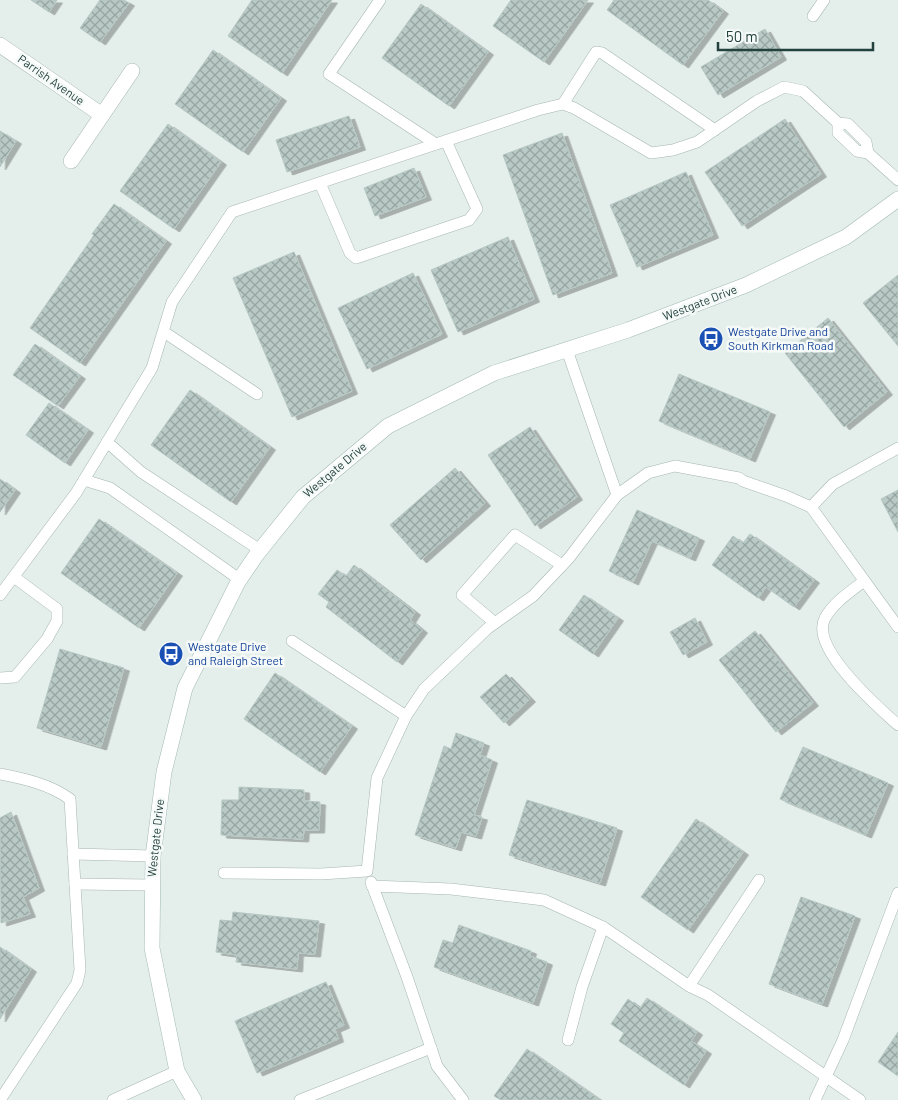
<svg xmlns="http://www.w3.org/2000/svg" width="898" height="1100" font-family="Barlow,sans-serif">
	<style>
		.building { fill: url(#building-cross-hatch); stroke: #b6c8c3; filter: url(#shadow) }
		.lines { fill: none; stroke-linecap: round; stroke-linejoin: round }
		.lane-casing { stroke: #a6b7b3; stroke-width: 12 }
		.street-casing { stroke: #a6b7b3; stroke-width: 16 }
		.secondary-casing { stroke: #a2bab5; stroke-width: 16 }
		.lane { stroke: #fff; stroke-width: 11 }
		.street { stroke: #fff; stroke-width: 15 }
		.secondary { stroke: #fff; stroke-width: 15 }
		.labels { text-anchor: middle; stroke-width: 5; stroke-linejoin: round; paint-order: stroke }
		.street-label { font-size: 12px; fill: #23413d; stroke: #f5faf8 }
		.transit-label { font-size: 12px; fill: #164399; stroke: #f5faf8; text-anchor: start }
	</style>
	<defs>
		<pattern id="building-cross-hatch" width="8" height="8" patternUnits="userSpaceOnUse" patternTransform="scale(1.25)"><rect width="8" height="8" fill="#b9c9c5"/><path d="M0 0l8 8M0 8l8-8" fill="none" stroke="#96a5a1"/></pattern>
		<filter id="shadow"><feDropShadow dx="5.5" dy="3" stdDeviation="0" flood-color="#0004"/></filter>
	</defs>
	<rect width="100%" height="100%" fill="#e4eeeb"/>
	<!-- building -->
	<g class="building">
		<polygon points="31,0 57,0 49,12"/>
		<polygon points="100,0 124,0 129,3 100,42 80,28"/>
		<polygon points="252,0 332,0 282,73 228,36"/>
		<polygon points="511,0 588,0 544,62 493,26"/>
		<polygon points="614,0 708,0 723,11 683,65 607,10"/>
		<polygon points="421,4 488,52 449,106 382,58"/>
		<polygon points="765,29 781,57 718,95 701,67"/>
		<polygon points="213,50 281,98 243,152 175,104"/>
		<polygon points="349,116 360,147 287,172 276,140"/>
		<polygon points="785,119 821,174 742,226 705,172"/>
		<polygon points="168,124 221,162 174,229 120,191"/>
		<polygon points="0,131 16,141 0,167"/>
		<polygon points="562,133 612,273 553,295 503,155"/>
		<polygon points="414,168 426,197 375,216 364,188"/>
		<polygon points="686,172 713,235 637,267 610,205"/>
		<polygon points="114,204 166,241 80,363 30,328 94,235 92,234"/>
		<polygon points="508,237 534,299 458,332 431,270"/>
		<polygon points="294,252 352,391 292,417 233,278"/>
		<polygon points="413,273 442,334 367,369 338,308"/>
		<polygon points="898,275 898,346 863,303"/>
		<polygon points="828,318 887,392 844,427 785,353"/>
		<polygon points="35,344 80,376 58,406 13,375"/>
		<polygon points="679,374 770,412 750,459 659,421"/>
		<polygon points="190,390 270,447 231,502 151,445"/>
		<polygon points="49,403 88,430 65,463 26,435"/>
		<polygon points="530,427 577,497 535,526 488,455"/>
		<polygon points="455,468 485,503 421,560 390,525"/>
		<polygon points="0,479 15,490 0,512"/>
		<polygon points="898,490 898,532 881,499"/>
		<polygon points="637,510 699,538 690,558 652,541 633,582 609,571"/>
		<polygon points="99,519 177,573 139,628 61,573"/>
		<polygon points="750,534 814,580 794,607 766,587 758,598 712,565 733,536 743,543"/>
		<polygon points="354,565 415,612 410,620 422,630 397,662 326,607 329,602 318,594 337,570 346,576"/>
		<polygon points="584,595 618,618 593,654 559,630"/>
		<polygon points="695,618 707,642 683,655 670,632"/>
		<polygon points="755,631 813,703 776,732 719,660"/>
		<polygon points="60,649 124,668 101,747 37,728"/>
		<polygon points="275,673 352,726 320,772 244,719"/>
		<polygon points="506,674 530,699 504,723 480,697"/>
		<polygon points="456,733 484,743 480,755 492,760 474,815 482,817 476,836 461,832 456,848 415,835 444,746 451,749"/>
		<polygon points="803,747 888,783 866,835 780,799"/>
		<polygon points="239,787 304,790 304,801 320,802 319,830 304,830 303,839 221,835 222,800 239,800"/>
		<polygon points="527,800 617,828 600,883 509,855"/>
		<polygon points="11,812 39,888 23,897 30,914 1,923 0,818"/>
		<polygon points="696,819 743,852 688,930 641,897"/>
		<polygon points="801,897 855,916 822,1004 769,984"/>
		<polygon points="233,912 319,921 315,954 298,953 297,969 236,962 237,955 216,952 220,920 232,921"/>
		<polygon points="459,925 531,951 530,956 547,962 533,1003 434,967 443,940 453,943"/>
		<polygon points="0,947 31,969 0,1019"/>
		<polygon points="326,982 344,1025 335,1029 338,1039 257,1073 235,1021"/>
		<polygon points="647,998 697,1032 691,1041 706,1051 684,1085 619,1041 624,1033 611,1024 628,999 640,1008"/>
		<polygon points="898,1032 898,1076 878,1062"/>
		<polygon points="527,1049 600,1100 501,1100 494,1096"/>
	</g>
	<g class="lines">
		<defs>
			<g id="lane">
				<polyline points="380,0 329,74 436,144"/>
				<polyline points="813,16 824,0"/>
				<polyline points="563,104 596,52 602,53 715,130"/>
				<polyline points="838,123 838,133 857,151 868,153 898,180"/>
				<polyline points="320,183 350,253 356,258 469,220 477,209 446,141"/>
				<polyline points="164,332 257,394"/>
				<polyline points="567,350 617,495"/>
				<polyline points="107,442 141,472 260,550"/>
				<polyline points="84,480 110,488 239,579"/>
				<polyline points="811,507 898,627"/>
				<path d="M864,581C850,592 834,602 825,618C809,648 878,707 898,725"/>
				<polyline points="0,595 76,493 152,368 172,302 232,212 538,110 563,104 574,108 651,153 673,150 697,142 757,101 784,87 803,91 838,123 848,124 866,142 868,153"/>
				<polyline points="495,623 462,595 515,535 562,565"/>
				<polyline points="292,641 406,716"/>
				<polyline points="0,678 15,677 47,639 57,621 57,609 14,577"/>
				<path d="M0,774C25,779 49,784 70,799L80,970L77,983L0,1100"/>
				<polyline points="73,854 153,856"/>
				<polyline points="224,873 321,874 367,871 377,778 406,716 424,689 488,628 533,596 569,558 617,495 648,473 675,466 739,478 743,481 786,496 811,507 833,484 898,448"/>
				<polyline points="371,882 407,977 437,1066 463,1100"/>
				<polyline points="75,884 151,885"/>
				<polyline points="372,886 451,889 544,900 603,927 618,937 689,986 708,995 860,1100"/>
				<polyline points="689,986 759,880"/>
				<polyline points="568,1040 582,987 603,927"/>
				<polyline points="113,1100 177,1071"/>
				<polyline points="300,1100 431,1048"/>
				<polyline points="815,1100 843,1040 898,893"/>
			</g>
			<g id="street">
				<polyline points="0,45 102,115"/>
				<polyline points="71,161 132,71"/>
			</g>
			<polyline id="secondary" points="194,1100 177,1071 152,948 153,856 164,772 185,688 238,582 257,554 303,497 388,426 494,373 628,330 746,285 846,237 898,199"/>
		</defs>
		<!-- lane casing -->
		<use href="#lane" class="lane-casing"/>
		<!-- street casing -->
		<use href="#street" class="street-casing"/>
		<!-- secondary casing -->
		<use href="#secondary" class="secondary-casing"/>
		<!-- lane -->
		<use href="#lane" class="lane"/>
		<!-- street -->
		<use href="#street" class="street"/>
		<!-- secondary -->
		<use href="#secondary" class="secondary"/>
	</g>
	<!-- icons -->
	<defs>
		<symbol id="bus-disc" viewBox="-11 -11 22 22"><circle r="9.5" fill="#1a4fb4" stroke="#f5faf8"/><path d="M-5-6H5V4H4V6H2V4H-2V6H-4V4H-5ZM-3.5-4V0h7V-4ZM-3.5 1.2v1.5H-2V1.2ZM2 1.2v1.5H3.5V1.2Z" fill="#fff"/></symbol>
	</defs>
	<g fill-rule="evenodd">
		<use href="#bus-disc" x="697" y="325" width="28" height="28"/>
		<use href="#bus-disc" x="157" y="640" width="28" height="28"/>
	</g>
	<g class="labels">
		<!-- street labels -->
		<g class="street-label">
			<text transform="translate(51 80) rotate(35)" y="4">Parrish Avenue</text>
			<text transform="translate(700 303) rotate(-21)" y="4">Westgate Drive</text>
			<text transform="translate(335 470) rotate(-40)" y="4">Westgate Drive</text>
			<text transform="translate(156 838) rotate(-84)" y="4">Westgate Drive</text>
		</g>
		<!-- transit labels -->
		<g class="transit-label">
			<text x="728" y="336">Westgate Drive and<tspan x="728" dy="14">South Kirkman Road</tspan></text>
			<text x="188" y="651">Westgate Drive<tspan x="188" dy="14">and Raleigh Street</tspan></text>
		</g>
	</g>
	<!-- scale -->
	<path d="M718 42v8h155v-8" fill="none" stroke="#23413d" stroke-width="2.5"/>
	<text x="726" y="42" font-size="15" fill="#23413d" stroke="#f5faf8" stroke-width="4" paint-order="stroke">50 m</text>
</svg>
